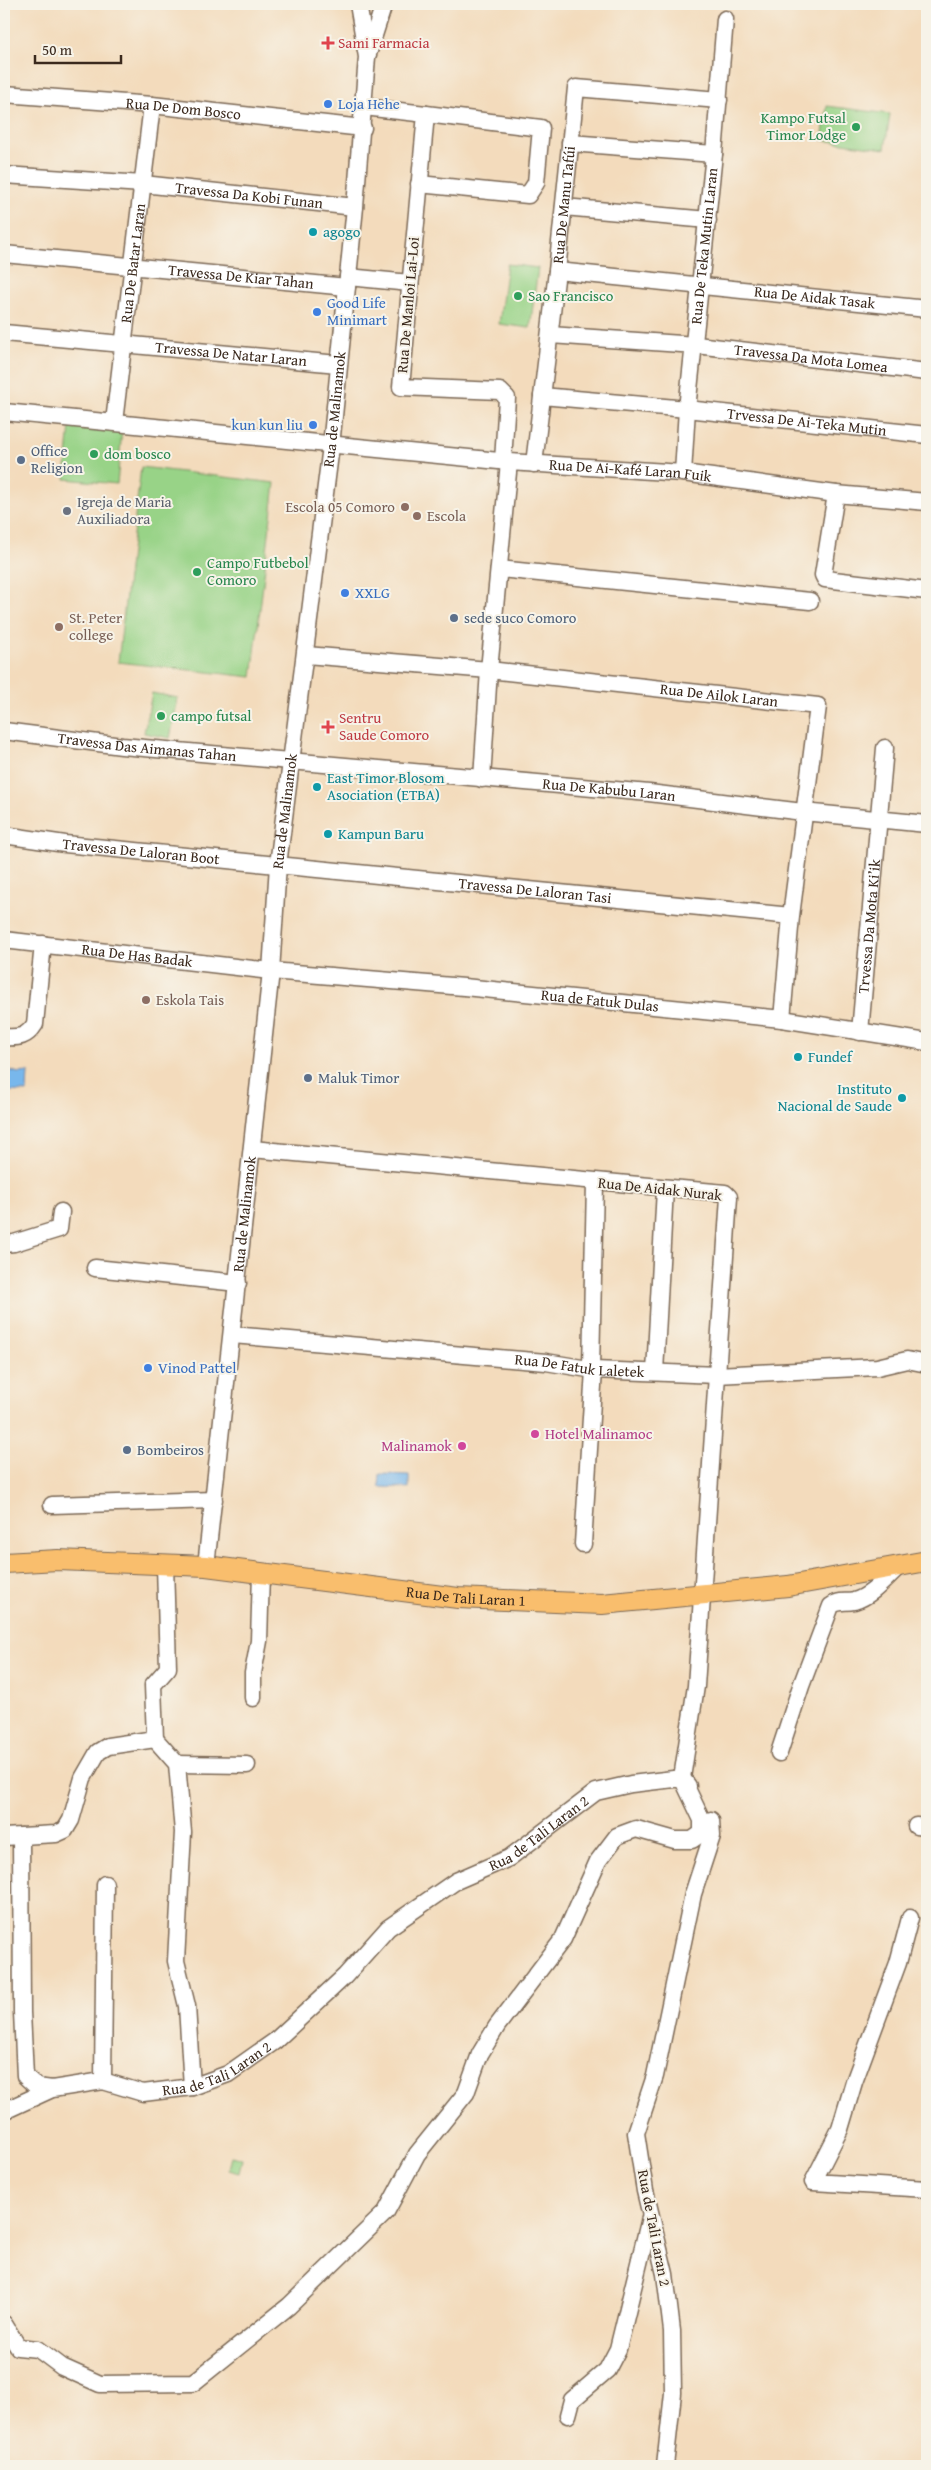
<svg xmlns="http://www.w3.org/2000/svg" width="931" height="2470" font-family="'Gentium Book Plus',serif">
	<style>
		.green { fill: #98d387; stroke: #6a7e52 }
		.water { fill: #78b7ec; stroke: #5a7085 }
		.lines { fill: none; stroke-linecap: round; stroke-linejoin: round }
		.minor-casing { stroke: #7b6855; stroke-width: 19 }
		.major-casing { stroke: #7b6855; stroke-width: 22 }
		.minor { stroke: #fff; stroke-width: 16 }
		.major { stroke: #f9be6d; stroke-width: 20 }
		.health-dot { fill: #e0444e; stroke: #f7f3e8; stroke-width: 2 }
		.shop-dot { fill: #3f7fe0; stroke: #f7f3e8; stroke-width: 2 }
		.leisure-dot { fill: #2e9e5b; stroke: #f7f3e8; stroke-width: 2 }
		.culture-dot { fill: #0f9aa8; stroke: #f7f3e8; stroke-width: 2 }
		.service-dot { fill: #5c6f8a; stroke: #f7f3e8; stroke-width: 2 }
		.education-dot { fill: #8d6e63; stroke: #f7f3e8; stroke-width: 2 }
		.worship-dot { fill: #6b7280; stroke: #f7f3e8; stroke-width: 2 }
		.hotel-dot { fill: #d1479c; stroke: #f7f3e8; stroke-width: 2 }
		.labels { text-anchor: middle; stroke-width: 4; stroke-linejoin: round; paint-order: stroke }
		.health-label { font-size: 15px; fill: #be3a42; stroke: #f7f3e8; text-anchor: start }
		.shop-label { font-size: 15px; fill: #366cbe; stroke: #f7f3e8; text-anchor: start }
		.street-label { font-size: 15px; fill: #3b2a1e; stroke: #f7f3e8 }
		.leisure-label { font-size: 15px; fill: #27864d; stroke: #f7f3e8; text-anchor: start }
		.culture-label { font-size: 15px; fill: #0d838f; stroke: #f7f3e8; text-anchor: start }
		.service-label { font-size: 15px; fill: #4e5e75; stroke: #f7f3e8; text-anchor: start }
		.worship-label { font-size: 15px; fill: #5b616d; stroke: #f7f3e8; text-anchor: start }
		.education-label { font-size: 15px; fill: #785e54; stroke: #f7f3e8; text-anchor: start }
		.hotel-label { font-size: 15px; fill: #b23c85; stroke: #f7f3e8; text-anchor: start }
	</style>
	<rect width="100%" height="100%" fill="#f7f3e8"/>
	<filter id="ink" filterUnits="userSpaceOnUse"><feTurbulence type="fractalNoise" baseFrequency=".02" numOctaves="2"/><feDisplacementMap in="SourceGraphic" scale="10" xChannelSelector="R" yChannelSelector="G"/><feConvolveMatrix kernelMatrix="1 2 1 2 8 2 1 2 1" color-interpolation-filters="sRGB"/></filter>
	<filter id="wash" filterUnits="userSpaceOnUse"><feTurbulence type="fractalNoise" baseFrequency=".0096" numOctaves="4" result="noise"/><feDisplacementMap in="SourceGraphic" scale="20" xChannelSelector="R" yChannelSelector="G"/><feGaussianBlur stdDeviation="1.12" result="paint"/><feColorMatrix in="noise" values="0 0 0 0 0 0 0 0 0 0 0 0 0 0 0 0 0 1.4 0 .05"/><feComposite in="paint" operator="in"/></filter>
	<g filter="url(#wash)">
		<rect width="100%" height="100%" fill="#f3dbbc"/>
		<!-- green -->
		<g class="green">
			<polygon points="827,106 890,114 885,149 822,140"/>
			<polygon points="507,264 538,268 530,328 499,324"/>
			<polygon points="70,425 122,430 117,484 65,479"/>
			<polygon points="141,467 275,483 252,677 118,662"/>
			<polygon points="152,693 178,698 170,738 144,733"/>
			<polygon points="231,2156 242,2158 239,2173 228,2170"/>
		</g>
		<!-- water -->
		<g class="water">
			<polygon points="8,1070 19,1073 28,1072 27,1092 7,1091"/>
			<polygon points="380,1474 409,1475 409,1488 379,1487"/>
		</g>
	</g>
	<g filter="url(#ink)">
		<g class="lines">
			<defs>
				<g id="minor">
					<polyline points="368,54 384,4"/>
					<path id="s1" d="M4,94L152,105L363,128"/>
					<polyline points="364,107 426,114 401,387 500,391 507,398 503,461"/>
					<polyline points="570,143 714,154"/>
					<path id="s2" d="M4,175L143,184L355,207"/>
					<polyline points="419,184 528,195 536,183 541,128 426,114"/>
					<polyline points="564,207 708,220"/>
					<path id="s3" d="M4,254L347,287"/>
					<path id="s4" d="M557,271L927,309"/>
					<polyline points="348,277 410,283"/>
					<path id="s5" d="M4,333L338,364"/>
					<path id="s6" d="M550,335L696,345L927,372"/>
					<path id="s7" d="M542,396L687,409L927,435"/>
					<path id="s8" d="M4,412L509,462L683,473L836,494L927,502"/>
					<path id="s9" d="M114,422L152,105"/>
					<path id="s10" d="M534,464L557,271L576,88L719,100"/>
					<path id="s11" d="M683,473L687,409L714,154L725,19"/>
					<polyline points="836,494 823,575 825,579 927,591"/>
					<polyline points="499,569 810,601"/>
					<path id="s12" d="M306,655L489,670L818,706L791,916L782,1019"/>
					<path id="s13" d="M4,731L122,746L649,793L803,812L927,824"/>
					<polyline points="482,779 489,670 509,462"/>
					<path id="s14" d="M4,835L65,844L791,916"/>
					<path id="s15" d="M4,940L271,971L464,987L782,1019L927,1042"/>
					<path id="s16" d="M860,1032L885,748"/>
					<path d="M4,1037C19,1038 27,1037 35,1024L43,944"/>
					<polyline points="4,1244 14,1243 59,1229 61,1212"/>
					<polyline points="95,1268 238,1283"/>
					<path id="s17" d="M232,1335L546,1362L594,1370L717,1375L877,1367L907,1360L927,1364"/>
					<polyline points="591,1369 595,1183"/>
					<polyline points="655,1372 665,1189"/>
					<polyline points="52,1505 214,1500"/>
					<polyline points="583,1544 594,1370"/>
					<path id="s18" d="M206,1566L271,971L278,865L331,446L355,207L367,57L358,4"/>
					<polyline points="253,1698 253,1673 259,1641 261,1573"/>
					<polyline points="155,1739 177,1764 183,1832 176,1961 187,2006 192,2087"/>
					<path d="M779,1753L801,1686L831,1606C838,1600 845,1603 854,1601C872,1596 886,1578 899,1566"/>
					<polyline points="177,1764 247,1765"/>
					<polyline points="916,1826 927,1827"/>
					<polyline points="21,1836 22,2012 25,2076 37,2087 52,2089"/>
					<polyline points="4,1837 56,1834 65,1830 71,1820 83,1778 98,1752 108,1746 155,1739 153,1685 168,1668 165,1565"/>
					<polyline points="910,1918 898,1963 854,2082 840,2129 813,2182 927,2189"/>
					<polyline points="103,2081 105,1884"/>
					<path id="s19" d="M4,2111L52,2089L103,2081L143,2093L192,2087L228,2074L275,2041L345,1976L388,1928L456,1881L509,1858L596,1792L631,1784L682,1778L688,1786"/>
					<polyline points="4,2324 18,2347 38,2349 62,2367 100,2384 193,2383 289,2306 386,2212 417,2154 466,2093 480,2054 497,2026 563,1939 598,1861 617,1836 636,1829 675,1840 692,1840 702,1833 702,1820 682,1778 696,1686 729,1197 725,1193 252,1149"/>
					<polyline points="568,2415 572,2400 607,2370 618,2349 650,2218"/>
					<polyline points="665,2466 673,2393 672,2331 665,2274 645,2191 636,2133 655,2076 693,1894 712,1836 711,1820"/>
				</g>
				<g id="major">
					<path id="s20" d="M4,1563L58,1560L206,1566L458,1598L602,1604L788,1586L927,1561"/>
				</g>
			</defs>
			<!-- minor casing -->
			<use href="#minor" class="minor-casing"/>
			<!-- major casing -->
			<use href="#major" class="major-casing"/>
			<!-- minor -->
			<use href="#minor" class="minor"/>
			<!-- major -->
			<use href="#major" class="major"/>
		</g>
	</g>
	<!-- markers -->
	<g class="health-dot">
		<path d="M325.5 35.5h5v5h5v5h-5v5h-5v-5h-5v-5h5z"/>
		<path d="M325.5 719.5h5v5h5v5h-5v5h-5v-5h-5v-5h5z"/>
	</g>
	<g class="shop-dot">
		<circle cx="328" cy="104" r="5"/>
		<circle cx="317" cy="312" r="5"/>
		<circle cx="313" cy="425" r="5"/>
		<circle cx="345" cy="593" r="5"/>
		<circle cx="148" cy="1368" r="5"/>
	</g>
	<g class="leisure-dot">
		<circle cx="856" cy="127" r="5"/>
		<circle cx="518" cy="296" r="5"/>
		<circle cx="94" cy="454" r="5"/>
		<circle cx="197" cy="572" r="5"/>
		<circle cx="161" cy="716" r="5"/>
	</g>
	<g class="culture-dot">
		<circle cx="313" cy="232" r="5"/>
		<circle cx="317" cy="787" r="5"/>
		<circle cx="328" cy="834" r="5"/>
		<circle cx="798" cy="1057" r="5"/>
		<circle cx="902" cy="1098" r="5"/>
	</g>
	<g class="service-dot">
		<circle cx="21" cy="460" r="5"/>
		<circle cx="454" cy="618" r="5"/>
		<circle cx="308" cy="1078" r="5"/>
		<circle cx="127" cy="1450" r="5"/>
	</g>
	<g class="education-dot">
		<circle cx="405" cy="507" r="5"/>
		<circle cx="417" cy="516" r="5"/>
		<circle cx="59" cy="627" r="5"/>
		<circle cx="146" cy="1000" r="5"/>
	</g>
	<circle class="worship-dot" cx="67" cy="511" r="5"/>
	<g class="hotel-dot">
		<circle cx="535" cy="1434" r="5"/>
		<circle cx="462" cy="1446" r="5"/>
	</g>
	<g class="labels">
		<!-- health labels -->
		<g class="health-label">
			<text x="338" y="48">Sami Farmacia</text>
			<text x="339" y="723">Sentru<tspan x="339" dy="17">Saude Comoro</tspan></text>
		</g>
		<!-- shop labels -->
		<g class="shop-label">
			<text x="338" y="109">Loja Hehe</text>
			<text x="327" y="308">Good Life<tspan x="327" dy="17">Minimart</tspan></text>
			<text x="303" y="430" text-anchor="end">kun kun liu</text>
			<text x="355" y="598">XXLG</text>
			<text x="158" y="1373">Vinod Pattel</text>
		</g>
		<!-- street labels -->
		<g class="street-label">
			<text dy="5" stroke="none"><textPath href="#s1" startOffset="180">Rua De Dom Bosco</textPath></text>
			<text dy="5" stroke="none"><textPath href="#s2" startOffset="246">Travessa Da Kobi Funan</textPath></text>
			<text dy="5" stroke="none"><textPath href="#s10" startOffset="261">Rua De Manu Tafúi</textPath></text>
			<text dy="5" stroke="none"><textPath href="#s11" startOffset="228">Rua De Teka Mutin Laran</textPath></text>
			<text dy="5" stroke="none"><textPath href="#s9" startOffset="160">Rua De Batar Laran</textPath></text>
			<text dy="5" stroke="none"><textPath href="#s3" startOffset="238">Travessa De Kiar Tahan</textPath></text>
			<text dy="5" stroke="none"><textPath href="#s4" startOffset="259">Rua De Aidak Tasak</textPath></text>
			<text transform="translate(408 305) rotate(-85)" y="5">Rua De Manloi Lai-Loi</text>
			<text dy="5" stroke="none"><textPath href="#s5" startOffset="228">Travessa De Natar Laran</textPath></text>
			<text dy="5" stroke="none"><textPath href="#s6" startOffset="262">Travessa Da Mota Lomea</textPath></text>
			<text dy="5" stroke="none"><textPath href="#s18" startOffset="1164">Rua de Malinamok</textPath></text>
			<text dy="5" stroke="none"><textPath href="#s7" startOffset="266">Trvessa De Ai-Teka Mutin</textPath></text>
			<text dy="5" stroke="none"><textPath href="#s8" startOffset="629">Rua De Ai-Kafé Laran Fuik</textPath></text>
			<text dy="5" stroke="none"><textPath href="#s12" startOffset="415">Rua De Ailok Laran</textPath></text>
			<text dy="5" stroke="none"><textPath href="#s13" startOffset="144">Travessa Das Aimanas Tahan</textPath></text>
			<text dy="5" stroke="none"><textPath href="#s13" startOffset="608">Rua De Kabubu Laran</textPath></text>
			<text dy="5" stroke="none"><textPath href="#s18" startOffset="759">Rua de Malinamok</textPath></text>
			<text dy="5" stroke="none"><textPath href="#s14" startOffset="138">Travessa De Laloran Boot</textPath></text>
			<text dy="5" stroke="none"><textPath href="#s14" startOffset="534">Travessa De Laloran Tasi</textPath></text>
			<text dy="5" stroke="none"><textPath href="#s16" startOffset="106">Trvessa Da Mota Ki’ik</textPath></text>
			<text dy="5" stroke="none"><textPath href="#s15" startOffset="134">Rua De Has Badak</textPath></text>
			<text dy="5" stroke="none"><textPath href="#s15" startOffset="599">Rua de Fatuk Dulas</textPath></text>
			<text transform="translate(660 1189) rotate(6)" y="5">Rua De Aidak Nurak</text>
			<text dy="5" stroke="none"><textPath href="#s18" startOffset="354">Rua de Malinamok</textPath></text>
			<text dy="5" stroke="none"><textPath href="#s17" startOffset="349">Rua De Fatuk Laletek</textPath></text>
			<text dy="5" stroke="none"><textPath href="#s20" startOffset="464">Rua De Tali Laran 1</textPath></text>
			<text dy="5" stroke="none"><textPath href="#s19" startOffset="630">Rua de Tali Laran 2</textPath></text>
			<text dy="5" stroke="none"><textPath href="#s19" startOffset="225">Rua de Tali Laran 2</textPath></text>
			<text transform="translate(654 2228) rotate(79)" y="5">Rua de Tali Laran 2</text>
		</g>
		<!-- leisure labels -->
		<g class="leisure-label">
			<text x="846" y="123" text-anchor="end">Kampo Futsal<tspan x="846" dy="17">Timor Lodge</tspan></text>
			<text x="528" y="301">Sao Francisco</text>
			<text x="104" y="459">dom bosco</text>
			<text x="207" y="568">Campo Futbebol<tspan x="207" dy="17">Comoro</tspan></text>
			<text x="171" y="721">campo futsal</text>
		</g>
		<!-- culture labels -->
		<g class="culture-label">
			<text x="323" y="237">agogo</text>
			<text x="327" y="783">East Timor Blosom<tspan x="327" dy="17">Asociation (ETBA)</tspan></text>
			<text x="338" y="839">Kampun Baru</text>
			<text x="808" y="1062">Fundef</text>
			<text x="892" y="1094" text-anchor="end">Instituto<tspan x="892" dy="17">Nacional de Saude</tspan></text>
		</g>
		<!-- service labels -->
		<g class="service-label">
			<text x="31" y="456">Office<tspan x="31" dy="17">Religion</tspan></text>
			<text x="464" y="623">sede suco Comoro</text>
			<text x="318" y="1083">Maluk Timor</text>
			<text x="137" y="1455">Bombeiros</text>
		</g>
		<!-- worship labels -->
		<g class="worship-label">
			<text x="77" y="507">Igreja de Maria<tspan x="77" dy="17">Auxiliadora</tspan></text>
		</g>
		<!-- education labels -->
		<g class="education-label">
			<text x="395" y="512" text-anchor="end">Escola 05 Comoro</text>
			<text x="427" y="521">Escola</text>
			<text x="69" y="623">St. Peter<tspan x="69" dy="17">college</tspan></text>
			<text x="156" y="1005">Eskola Tais</text>
		</g>
		<!-- hotel labels -->
		<g class="hotel-label">
			<text x="545" y="1439">Hotel Malinamoc</text>
			<text x="452" y="1451" text-anchor="end">Malinamok</text>
		</g>
	</g>
	<!-- margin -->
	<rect width="931" height="2470" fill="none" stroke="#f7f3e8" stroke-width="20"/>
	<!-- scale -->
	<path d="M35 55v8h86v-8" fill="none" stroke="#3b2a1e" stroke-width="2.5"/>
	<text x="42" y="55" font-size="15" fill="#3b2a1e" stroke="#f7f3e8" stroke-width="4" paint-order="stroke">50 m</text>
</svg>
